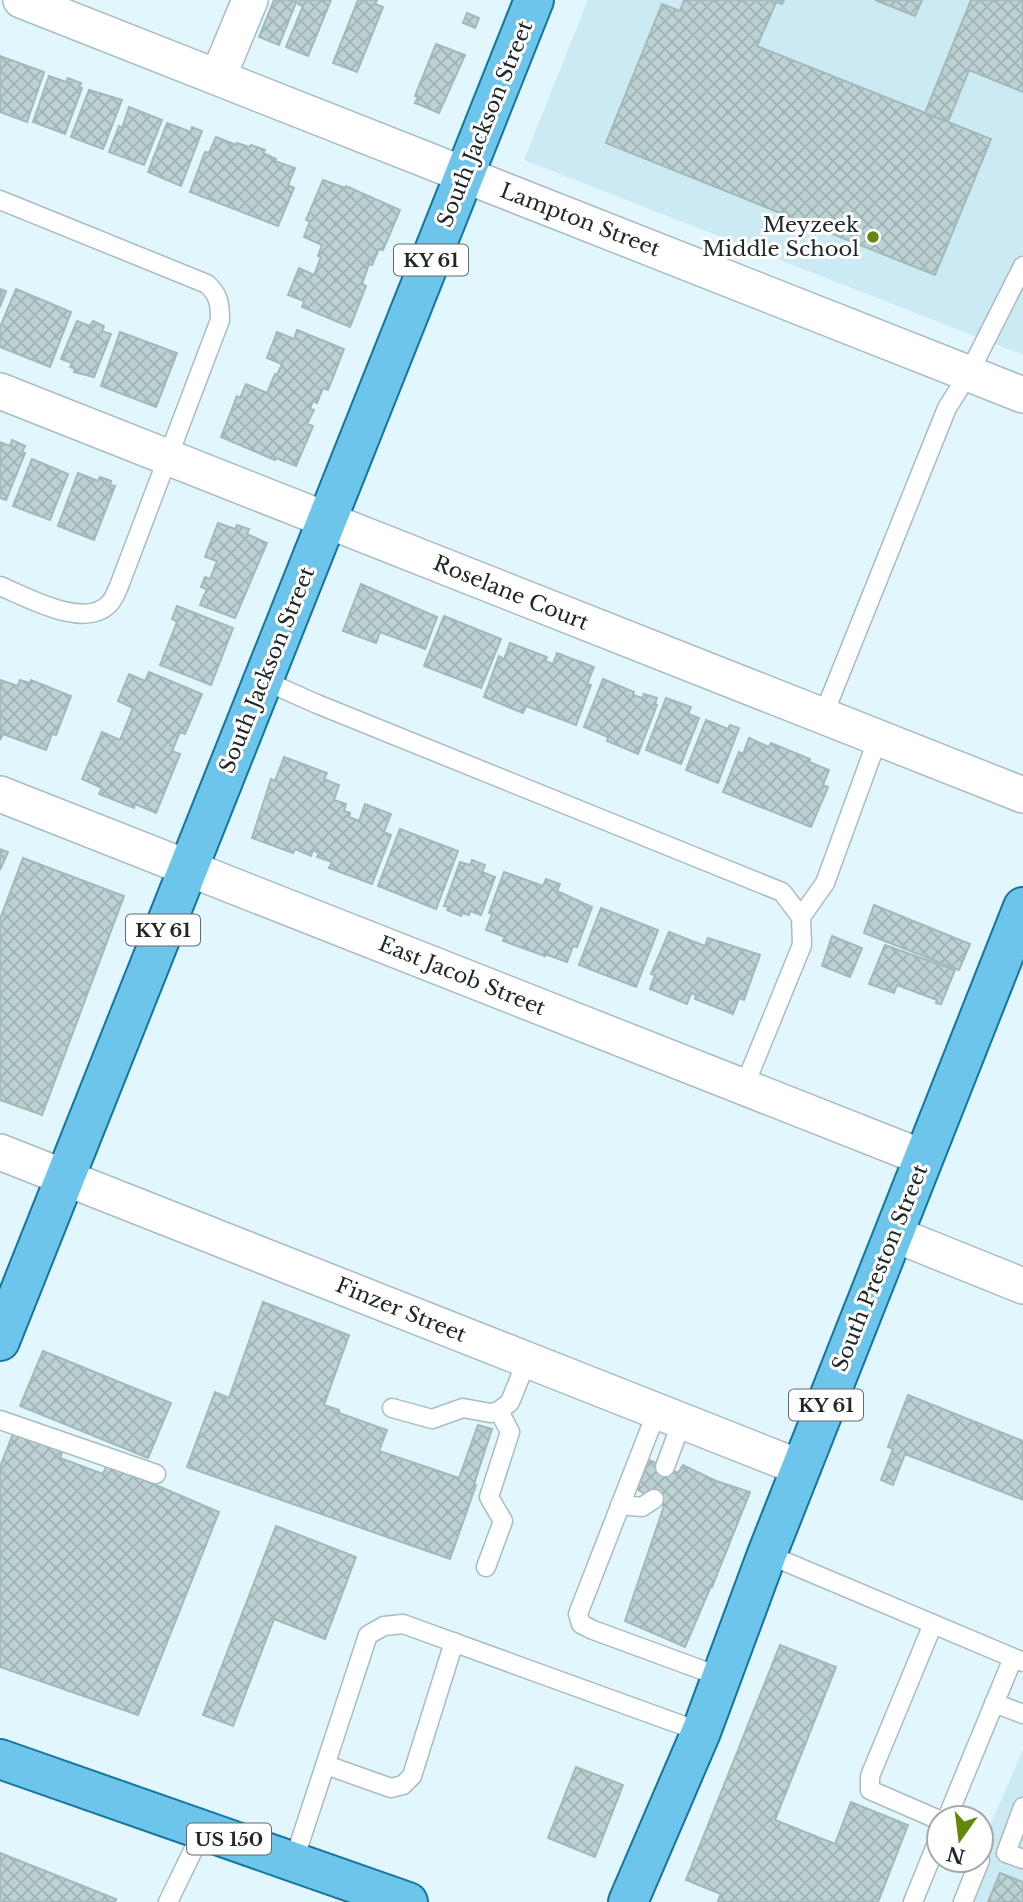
<svg xmlns="http://www.w3.org/2000/svg" width="1023" height="1902" font-family="'Libre Baskerville',serif">
	<style>
		.built { fill: #cceaf3 }
		.building { fill: url(#building-cross-hatch); stroke: #a3b8b9; stroke-width: 2 }
		.lines { fill: none; stroke-linecap: round; stroke-linejoin: round }
		.lane-casing { stroke: #a8bcc2; stroke-width: 21 }
		.street-casing { stroke: #a8bcc2; stroke-width: 38 }
		.primary-casing { stroke: #14759e; stroke-width: 42 }
		.lane { stroke: #fff; stroke-width: 18 }
		.street { stroke: #fff; stroke-width: 35 }
		.primary { stroke: #6ec5eb; stroke-width: 38 }
		.poi-dot { fill: #62870c; stroke: #fff; stroke-width: 2.5 }
		.labels { text-anchor: middle; stroke-width: 6; stroke-linejoin: round; paint-order: stroke }
		.shield { fill: #fff; stroke: #63686a; stroke-width: 2 }
		.shield-label { font-size: 19px; font-weight: bold; fill: #20282a }
		.street-label { font-size: 21px; fill: #20282a; stroke: #fff }
		.poi-label { font-size: 21px; fill: #20282a; stroke: #fff; text-anchor: end }
	</style>
	<defs>
		<pattern id="building-cross-hatch" width="8" height="8" patternUnits="userSpaceOnUse" patternTransform="scale(1.75)"><rect width="8" height="8" fill="#bbd1d2"/><path d="M0 0l8 8M0 8l8-8" fill="none" stroke="#a0b3b4"/></pattern>
	</defs>
	<rect width="100%" height="100%" fill="#e2f7fd"/>
	<!-- built -->
	<g class="built">
		<polygon points="588,0 1023,0 1023,355 524,160"/>
		<polygon points="1023,1750 1023,1902 956,1902 981,1860 981,1846"/>
	</g>
	<!-- building -->
	<g class="building">
		<polygon points="274,0 297,0 279,45 259,37"/>
		<polygon points="300,0 331,0 308,56 286,47 303,6 298,4"/>
		<polygon points="358,0 377,0 375,4 383,7 357,72 333,63"/>
		<polygon points="684,0 784,0 782,4 776,2 757,46 991,139 935,275 606,143 662,4 680,11"/>
		<polygon points="875,0 922,0 915,16"/>
		<polygon points="971,0 1023,0 1023,92 969,70 948,122 925,113"/>
		<polygon points="467,13 479,18 475,28 463,23"/>
		<polygon points="436,44 465,55 439,113 415,103 418,97 415,96"/>
		<polygon points="0,56 44,72 27,122 0,112"/>
		<polygon points="49,76 66,82 68,78 81,83 79,87 82,88 65,134 33,122"/>
		<polygon points="89,90 122,100 103,149 71,137"/>
		<polygon points="129,107 162,120 144,165 109,152 119,126 122,128"/>
		<polygon points="167,123 191,132 192,127 202,131 181,186 148,172"/>
		<polygon points="216,137 236,145 237,143 249,147 251,145 265,150 263,153 276,159 275,161 295,168 288,185 294,188 278,226 190,192 205,152 209,153"/>
		<polygon points="323,180 345,188 346,186 400,210 383,250 379,249 372,265 369,264 362,284 366,286 350,327 302,307 304,301 288,295 299,268 314,275 321,257 318,256 322,245 304,237 310,221 306,220"/>
		<polygon points="0,289 6,291 0,307"/>
		<polygon points="16,289 71,312 50,367 0,347 0,327"/>
		<polygon points="77,321 90,326 93,321 104,326 102,331 111,334 94,377 74,372 75,369 70,367 72,363 61,359"/>
		<polygon points="297,330 344,349 328,390 323,388 317,403 313,401 310,409 314,410 307,424 313,426 296,466 276,458 275,460 221,437 237,396 240,398 246,384 267,393 275,374 277,375 282,364 267,358 277,332 294,339"/>
		<polygon points="120,332 177,353 156,407 101,386"/>
		<polygon points="12,440 25,446 22,452 25,453 6,500 0,498 0,442 10,446"/>
		<polygon points="32,459 68,474 50,520 13,506"/>
		<polygon points="78,473 98,481 100,477 111,481 110,485 115,486 94,540 58,526"/>
		<polygon points="218,523 235,529 237,525 249,529 247,534 267,543 235,618 200,605 207,589 201,587 205,577 210,579 217,561 205,557"/>
		<polygon points="361,584 437,617 425,649 380,632 376,643 343,631"/>
		<polygon points="177,606 233,628 211,685 160,665 177,622 172,619"/>
		<polygon points="444,616 501,639 481,688 424,666"/>
		<polygon points="510,643 547,657 545,661 553,664 557,653 594,667 587,684 591,685 576,725 526,706 523,713 484,697 499,656 504,659"/>
		<polygon points="149,672 202,694 185,734 180,732 172,751 180,754 156,813 135,804 134,808 99,794 102,788 82,779 102,732 120,740 133,708 118,701 129,674 145,681"/>
		<polygon points="603,679 634,692 633,695 642,698 644,694 657,698 655,704 657,705 638,754 607,741 608,737 584,727"/>
		<polygon points="0,680 18,686 20,680 30,683 31,680 71,696 56,735 52,734 46,750 3,734 0,740"/>
		<polygon points="666,698 691,707 688,714 699,718 681,764 646,750"/>
		<polygon points="706,720 728,729 730,725 739,728 718,783 686,770"/>
		<polygon points="749,738 769,747 771,743 810,759 809,762 829,770 823,785 828,787 811,827 723,792 739,752 743,754"/>
		<polygon points="284,757 327,773 324,779 339,785 334,800 346,804 344,811 350,813 349,817 359,821 365,804 391,814 384,832 391,835 372,884 329,868 332,862 317,857 319,853 313,850 311,856 295,849 293,853 252,838 271,779 275,781"/>
		<polygon points="400,829 458,851 436,909 378,886"/>
		<polygon points="0,849 8,852 0,870"/>
		<polygon points="23,858 124,896 42,1115 0,1100 0,919"/>
		<polygon points="472,860 485,865 482,872 495,877 481,915 470,911 469,915 462,913 461,916 447,910 449,907 444,906 460,862 470,865"/>
		<polygon points="504,872 543,886 546,879 560,884 557,891 592,907 577,947 573,946 567,962 545,954 545,956 503,941 505,937 486,930 492,914 489,913"/>
		<polygon points="874,905 970,944 959,970 864,933"/>
		<polygon points="601,908 658,930 636,987 579,965"/>
		<polygon points="669,932 705,946 708,938 760,955 744,1000 739,998 733,1014 695,999 696,995 691,993 687,1004 650,989 655,975 651,974"/>
		<polygon points="832,936 862,948 850,977 822,966"/>
		<polygon points="885,945 955,970 941,1004 936,1003 937,1000 897,985 894,993 869,984"/>
		<polygon points="263,1302 349,1335 324,1405 339,1410 339,1413 387,1430 379,1451 459,1478 478,1425 492,1429 474,1484 476,1485 450,1559 187,1467 215,1392 229,1398"/>
		<polygon points="43,1351 171,1403 148,1458 20,1406"/>
		<polygon points="908,1395 1023,1441 1023,1500 905,1454 893,1485 881,1480 893,1449 888,1447"/>
		<polygon points="14,1431 63,1450 60,1458 103,1474 107,1464 219,1512 138,1715 0,1667 0,1467"/>
		<polygon points="649,1460 678,1473 683,1465 716,1481 750,1492 712,1587 711,1586 685,1647 625,1621 664,1506 637,1489"/>
		<polygon points="276,1526 356,1557 325,1639 274,1619 233,1726 203,1715"/>
		<polygon points="780,1645 836,1667 775,1820 835,1844 851,1802 908,1825 878,1902 721,1902 718,1901 721,1894 686,1880"/>
		<polygon points="576,1767 623,1785 595,1857 548,1838"/>
		<polygon points="0,1853 116,1899 115,1902 0,1902"/>
		<polygon points="1000,1873 1023,1882 1023,1902 988,1902"/>
	</g>
	<g class="lines">
		<defs>
			<g id="lane">
				<path d="M0,200L207,284C219,295 220,304 220,320L119,586C116,593 113,601 108,605C83,629 27,597 0,586"/>
				<polyline points="263,680 317,704 782,892 801,917 802,945 744,1087"/>
				<polyline points="823,716 947,408 969,373 1023,266"/>
				<polyline points="801,917 825,883 878,738"/>
				<polyline points="392,1408 432,1419 463,1408 490,1413 499,1411 510,1402 527,1360"/>
				<polyline points="657,1411 578,1614 581,1624 593,1630 721,1677"/>
				<polyline points="0,1420 156,1474"/>
				<polyline points="665,1467 682,1421"/>
				<polyline points="620,1505 642,1507 654,1499"/>
				<polyline points="767,1554 1023,1662"/>
				<polyline points="486,1567 503,1521 489,1497 510,1432 499,1411"/>
				<polyline points="933,1624 870,1776 870,1790 939,1820"/>
				<polyline points="994,1703 1023,1714"/>
				<polyline points="326,1765 391,1788 403,1785 412,1776 454,1642"/>
				<polyline points="1023,1807 1006,1853 1023,1859"/>
				<polyline points="947,1818 1013,1658"/>
				<polyline points="294,1860 368,1635 384,1626 403,1624 701,1732"/>
				<polyline points="168,1902 203,1830"/>
				<polyline points="913,1902 939,1838"/>
				<polyline points="963,1902 980,1860"/>
			</g>
			<g id="street">
				<polyline points="21,0 1023,395"/>
				<polyline points="218,77 250,0"/>
				<polyline points="0,391 1023,795"/>
				<polyline points="0,794 924,1158"/>
				<polyline points="0,1152 801,1468"/>
				<polyline points="894,1234 1023,1286"/>
			</g>
			<g id="primary">
				<polyline points="0,1341 534,0"/>
				<polyline points="0,1759 408,1902"/>
				<polyline points="628,1902 701,1732 767,1554 1023,907"/>
			</g>
		</defs>
		<!-- lane casing -->
		<use href="#lane" class="lane-casing"/>
		<!-- street casing -->
		<use href="#street" class="street-casing"/>
		<!-- primary casing -->
		<use href="#primary" class="primary-casing"/>
		<!-- lane -->
		<use href="#lane" class="lane"/>
		<!-- street -->
		<use href="#street" class="street"/>
		<!-- primary -->
		<use href="#primary" class="primary"/>
	</g>
	<!-- markers -->
	<circle class="poi-dot" cx="873" cy="237" r="7"/>
	<g class="labels">
		<!-- shield labels -->
		<g class="shield">
			<rect x="394" y="244.5" width="74" height="31" rx="5"/>
			<rect x="126" y="914.5" width="74" height="31" rx="5"/>
			<rect x="789" y="1389.5" width="74" height="31" rx="5"/>
			<rect x="187" y="1823.5" width="84" height="31" rx="5"/>
		</g>
		<g class="shield-label">
			<text x="431" y="267">KY 61</text>
			<text x="163" y="937">KY 61</text>
			<text x="826" y="1412">KY 61</text>
			<text x="229" y="1846">US 150</text>
		</g>
		<!-- street labels -->
		<g class="street-label">
			<text transform="translate(485 124) rotate(-68)" y="7">South Jackson Street</text>
			<text transform="translate(580 220) rotate(21)" y="7">Lampton Street</text>
			<text transform="translate(511 593) rotate(22)" y="7">Roselane Court</text>
			<text transform="translate(267 670) rotate(-68)" y="7">South Jackson Street</text>
			<text transform="translate(462 976) rotate(22)" y="7">East Jacob Street</text>
			<text transform="translate(880 1268) rotate(-68)" y="7">South Preston Street</text>
			<text transform="translate(401 1310) rotate(22)" y="7">Finzer Street</text>
		</g>
		<!-- poi labels -->
		<g class="poi-label">
			<text x="859" y="232">Meyzeek<tspan x="859" dy="24">Middle School</tspan></text>
		</g>
	</g>
	<!-- north arrow -->
	<g transform="translate(960 1839) rotate(194)"><circle r="33" fill="#ffffff" stroke="#a6a9aa" stroke-width="2"/>
	<path d="M0-5L12 26L0 18L-12 26Z" fill="#62870c"/>
	<text y="-10" font-size="19" font-weight="bold" text-anchor="middle" fill="#20282a">N</text>
	</g>
</svg>
